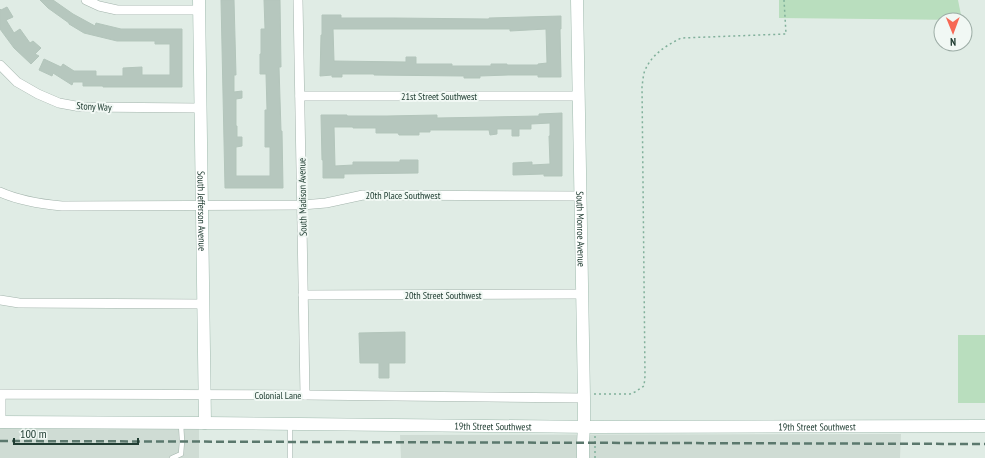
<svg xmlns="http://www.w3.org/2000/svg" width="985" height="458" font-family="'PT Sans Narrow',sans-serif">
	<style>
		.built { fill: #cfdcd4 }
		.green { fill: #b9debe }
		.building { fill: #b6c7be; stroke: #b3c5bb; fill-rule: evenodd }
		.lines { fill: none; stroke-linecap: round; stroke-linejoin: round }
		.lane-casing { stroke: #a3b4ac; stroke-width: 5.5 }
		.street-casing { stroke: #a3b4ac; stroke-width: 10 }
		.secondary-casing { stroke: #a1bbaf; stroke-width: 13 }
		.path { stroke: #80b09b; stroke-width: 1.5; stroke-dasharray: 2 3; stroke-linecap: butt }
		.lane { stroke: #fff; stroke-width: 4.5 }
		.street { stroke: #fff; stroke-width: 9 }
		.secondary { stroke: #fff; stroke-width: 12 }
		.rail { stroke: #5b786d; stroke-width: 2.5; stroke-dasharray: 8 4; stroke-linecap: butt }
		.labels { text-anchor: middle; stroke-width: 4; stroke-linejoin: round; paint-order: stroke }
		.street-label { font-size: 10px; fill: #203d32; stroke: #f1f8f4 }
	</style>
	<rect width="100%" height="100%" fill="#e0ece5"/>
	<!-- built -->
	<g class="built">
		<polygon points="0,427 199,428 199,458 0,458"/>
		<polygon points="901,434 900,458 401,458 400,435"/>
	</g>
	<!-- green -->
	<g class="green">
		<polygon points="779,0 958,0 962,20 779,18"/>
		<rect x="958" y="335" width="27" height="68"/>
	</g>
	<!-- building -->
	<g class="building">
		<polygon points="40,0 53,0 73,14 95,26 96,23 121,29 182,29 182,87 103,87 103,86 83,86 83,82 73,82 72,85 53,73 52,76 39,70 44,59 61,67 63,64 74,71 96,71 96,76 123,76 123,68 142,67 142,75 170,75 170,44 155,44 155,41 117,41 84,33 69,24 69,23 48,8"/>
		<polygon points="221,0 234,0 236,75 234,75 234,92 242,91 242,98 236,99 236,126 237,126 237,137 242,137 242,146 236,147 236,176 270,176 270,147 265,147 265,110 267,110 266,74 260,74 260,54 261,54 261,29 265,29 264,0 280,0 281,67 279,67 281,131 282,131 283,188 225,188"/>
		<polygon points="7,7 13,17 6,20 14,33 20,29 30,43 33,41 41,48 35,54 39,56 31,64 14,48 0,29 0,9 1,10"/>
		<path d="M322,15H341V18H394L489,19V18L561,16V29H560L561,77H538V75H508L480,76V78H464V76L374,75V74H342V77H332V75L320,76L321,35H322ZM333,29H510V31L546,29L547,63L538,64V65H507V64H491V66H452V64H416V57H406V62L334,61Z"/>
		<polygon points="562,113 562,176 544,176 544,174 513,175 513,163 532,162 532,165 550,164 549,136 550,136 550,123 531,124 531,129 519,129 519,136 512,136 512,129 497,129 497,134 490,135 489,130 430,130 430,132 419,132 419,135 399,135 398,133 376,133 376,128 353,128 353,127 334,127 335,166 353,165 353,162 400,162 400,160 418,160 418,173 344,174 344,178 323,178 323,160 322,160 321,115 347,115 347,116 387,116 437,115 437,118 492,117 539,116 539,114"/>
		<polygon points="405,332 405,363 389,363 389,378 379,378 379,363 360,363 359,333"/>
	</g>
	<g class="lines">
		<defs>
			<g id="lane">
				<polyline points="172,458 181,454 182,441 181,424"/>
				<polyline points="290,458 290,424"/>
			</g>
			<g id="street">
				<polyline points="86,0 99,6 117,10 199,10"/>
				<polyline points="298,0 305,395"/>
				<polyline points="0,65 17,82 38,94 59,103 81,107 200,108"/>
				<polyline points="300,96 579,96"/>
				<path d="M0,192C20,201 41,204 62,206L302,205L326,203L363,195L581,196"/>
				<polyline points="303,295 583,294"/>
				<polyline points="0,300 19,303 204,304"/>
				<polyline points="1,422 1,394 305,395 584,398"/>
			</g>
			<g id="secondary">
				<path id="s1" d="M199,0L205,423"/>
				<path id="s2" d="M577,0L584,398V426L583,443V458"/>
				<path id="s3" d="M0,422L205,423L595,427L985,426"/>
			</g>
		</defs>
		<!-- lane casing -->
		<use href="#lane" class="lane-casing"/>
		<!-- street casing -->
		<use href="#street" class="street-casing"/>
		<!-- secondary casing -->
		<use href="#secondary" class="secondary-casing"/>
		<!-- path -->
		<g class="path">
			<path d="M594,394H630L635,392L644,386L645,376L642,86C643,81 643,75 645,70C653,53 666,46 681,38L786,34L784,0"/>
			<polyline points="595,436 595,458"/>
		</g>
		<!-- lane -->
		<use href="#lane" class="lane"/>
		<!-- street -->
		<use href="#street" class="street"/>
		<!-- secondary -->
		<use href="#secondary" class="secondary"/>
		<!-- rail -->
		<polyline class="rail" points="0,441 985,444"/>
	</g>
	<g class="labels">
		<!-- street labels -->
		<g class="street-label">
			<text x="439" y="100">21st Street Southwest</text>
			<text transform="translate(94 106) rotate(3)" y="4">Stony Way</text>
			<text x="403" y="199">20th Place Southwest</text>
			<text transform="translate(302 197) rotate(-91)" y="4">South Madison Avenue</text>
			<text dy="4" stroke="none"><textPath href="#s1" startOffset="211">South Jefferson Avenue</textPath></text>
			<text dy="4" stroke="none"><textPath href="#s2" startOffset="229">South Monroe Avenue</textPath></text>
			<text x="443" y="299">20th Street Southwest</text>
			<text x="278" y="399">Colonial Lane</text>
			<text dy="4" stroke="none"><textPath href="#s3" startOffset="493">19th Street Southwest</textPath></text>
			<text dy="4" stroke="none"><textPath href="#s3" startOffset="817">19th Street Southwest</textPath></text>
		</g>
	</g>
	<!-- north arrow -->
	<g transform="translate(953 32) rotate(179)"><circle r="19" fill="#f1f8f4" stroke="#9dada6"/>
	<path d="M0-3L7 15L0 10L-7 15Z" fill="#f66854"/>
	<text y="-6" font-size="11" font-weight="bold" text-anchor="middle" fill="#203d32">N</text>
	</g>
	<!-- scale -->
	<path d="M14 438v6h124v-6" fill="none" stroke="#203d32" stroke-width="2"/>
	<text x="20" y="438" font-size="12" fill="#203d32" stroke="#f1f8f4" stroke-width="3" paint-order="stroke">100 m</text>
</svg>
